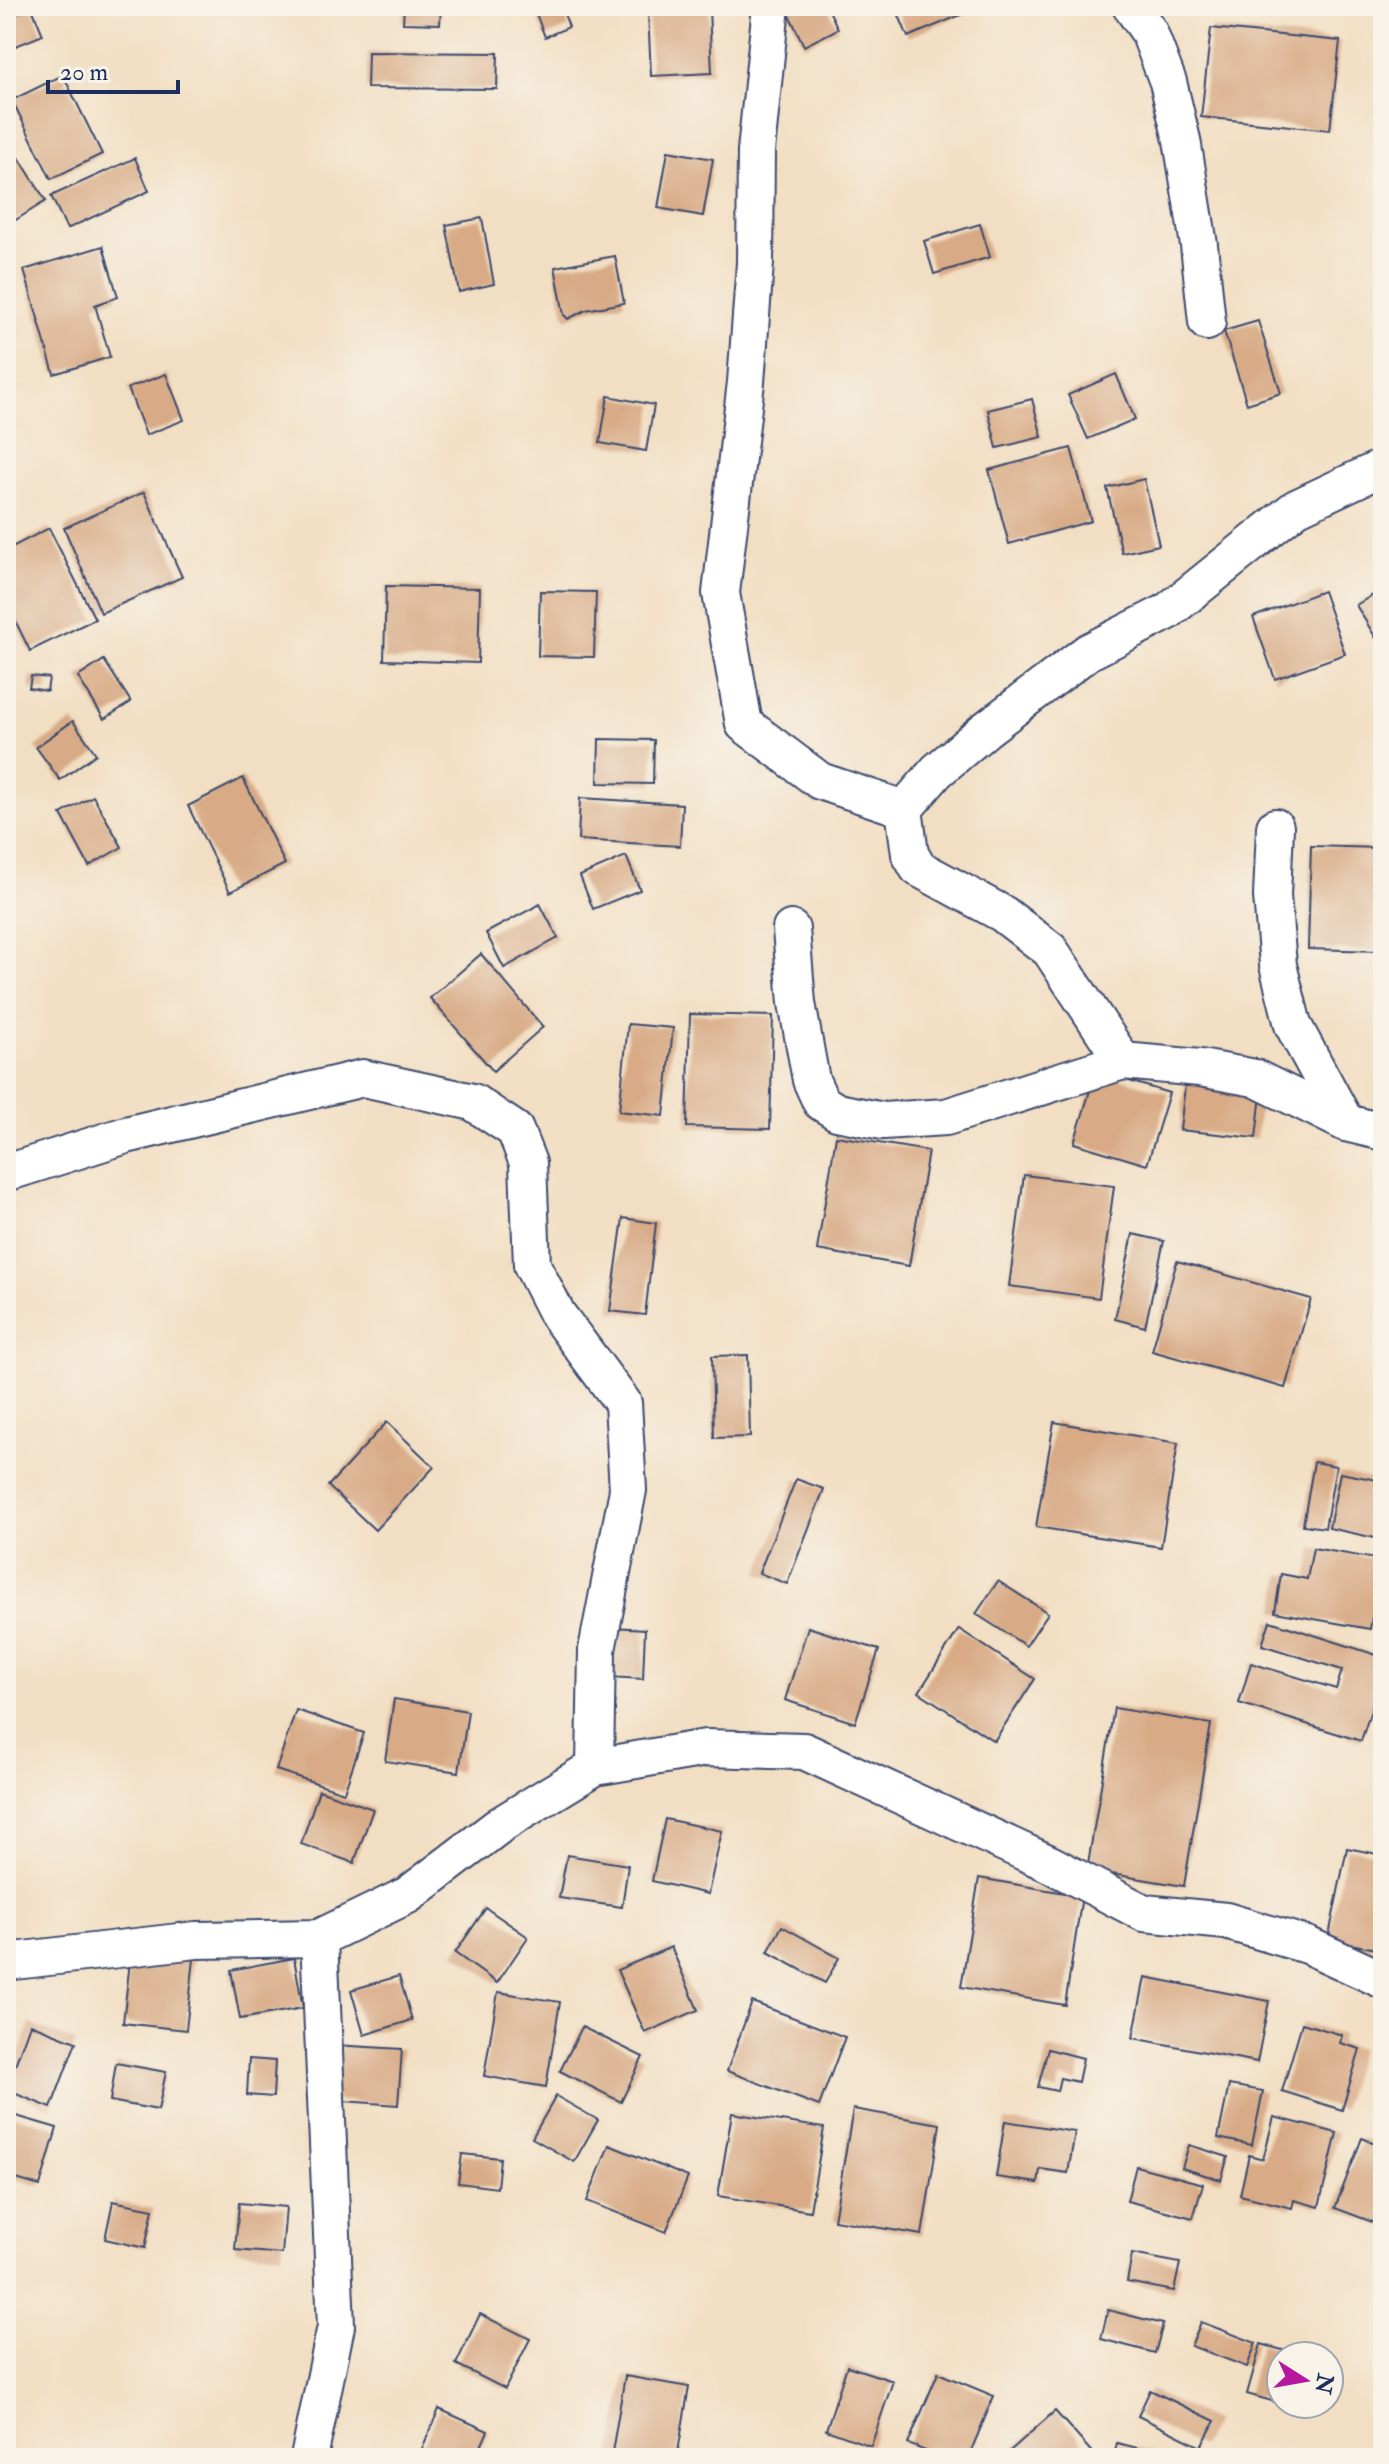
<svg xmlns="http://www.w3.org/2000/svg" width="1389" height="2464" font-family="'IM FELL Double Pica',serif">
	<style>
		.building { fill: #d8aa85 }
		.lines { fill: none; stroke-linecap: round; stroke-linejoin: round }
		.minor-casing { stroke: #3b496d; stroke-width: 40 }
		.minor { stroke: #fff; stroke-width: 36 }
	</style>
	<rect width="100%" height="100%" fill="#f7f3e8"/>
	<filter id="ink" filterUnits="userSpaceOnUse"><feTurbulence type="fractalNoise" baseFrequency=".0125" numOctaves="2"/><feDisplacementMap in="SourceGraphic" scale="16" xChannelSelector="R" yChannelSelector="G"/><feConvolveMatrix kernelMatrix="1 2 1 2 8 2 1 2 1" color-interpolation-filters="sRGB"/></filter>
	<filter id="wash" filterUnits="userSpaceOnUse"><feTurbulence type="fractalNoise" baseFrequency=".006" numOctaves="4" result="noise"/><feDisplacementMap in="SourceGraphic" scale="32" xChannelSelector="R" yChannelSelector="G"/><feGaussianBlur stdDeviation="1.8" result="paint"/><feColorMatrix in="noise" values="0 0 0 0 0 0 0 0 0 0 0 0 0 0 0 0 0 1.4 0 .05"/><feComposite in="paint" operator="in"/></filter>
	<g filter="url(#wash)">
		<rect width="100%" height="100%" fill="#f2dec2"/>
		<g id="blocks">
			<!-- building -->
			<g class="building">
				<polygon points="404,6 441,6 440,24 403,23"/>
				<polygon points="533,6 561,6 569,27 545,37"/>
				<polygon points="785,6 827,6 838,29 804,46"/>
				<polygon points="895,6 982,6 908,37"/>
				<polygon points="32,8 43,35 6,50 6,17"/>
				<polygon points="709,9 712,73 651,76 648,12"/>
				<polygon points="1211,28 1340,41 1330,130 1201,117"/>
				<polygon points="368,52 498,53 497,89 367,88"/>
				<polygon points="63,75 102,154 51,179 12,100"/>
				<polygon points="668,151 713,159 703,216 658,208"/>
				<polygon points="18,156 46,201 6,226 6,164"/>
				<polygon points="135,158 149,191 67,229 51,196"/>
				<polygon points="482,218 494,284 459,292 446,225"/>
				<polygon points="980,224 990,257 934,274 924,241"/>
				<polygon points="103,246 118,297 95,305 110,357 54,374 24,270"/>
				<polygon points="615,256 624,303 586,310 568,319 564,315 555,267"/>
				<polygon points="1258,321 1281,393 1247,404 1224,331"/>
				<polygon points="166,374 184,420 146,435 128,388"/>
				<polygon points="1116,374 1135,419 1088,439 1068,395"/>
				<polygon points="608,396 654,405 646,451 600,443"/>
				<polygon points="1032,399 1042,437 997,448 988,410"/>
				<polygon points="1071,448 1091,521 1009,544 989,470"/>
				<polygon points="1144,479 1159,545 1122,553 1107,488"/>
				<polygon points="144,492 182,577 101,613 64,528"/>
				<polygon points="49,528 95,619 30,651 6,602 6,550"/>
				<polygon points="386,586 480,588 478,663 384,660"/>
				<polygon points="1383,589 1383,650 1356,605"/>
				<polygon points="540,591 596,592 594,657 538,656"/>
				<polygon points="1323,591 1345,654 1275,679 1253,617"/>
				<polygon points="104,660 131,702 104,719 78,677"/>
				<polygon points="31,676 49,678 47,691 29,688"/>
				<polygon points="73,721 96,754 60,780 36,747"/>
				<polygon points="599,739 654,740 653,784 598,783"/>
				<polygon points="243,778 285,864 230,892 188,806"/>
				<polygon points="93,796 122,847 89,866 61,814"/>
				<polygon points="580,798 682,804 680,846 578,840"/>
				<polygon points="1311,846 1381,848 1379,951 1308,949"/>
				<polygon points="626,856 640,890 593,909 580,876"/>
				<polygon points="540,904 558,938 504,968 486,933"/>
				<polygon points="481,954 543,1027 493,1071 430,998"/>
				<polygon points="690,1014 773,1016 770,1129 687,1127"/>
				<polygon points="628,1024 673,1028 664,1116 619,1111"/>
				<polygon points="1096,1071 1169,1093 1147,1165 1074,1143"/>
				<polygon points="1186,1077 1262,1086 1256,1138 1180,1130"/>
				<polygon points="836,1136 928,1151 909,1266 817,1250"/>
				<polygon points="1024,1175 1114,1186 1099,1298 1009,1286"/>
				<polygon points="623,1218 656,1223 645,1315 610,1311"/>
				<polygon points="1133,1234 1164,1241 1145,1327 1115,1319"/>
				<polygon points="1177,1261 1311,1299 1285,1388 1152,1351"/>
				<polygon points="748,1355 750,1437 714,1438 712,1356"/>
				<polygon points="387,1422 434,1467 375,1530 328,1486"/>
				<polygon points="1054,1422 1178,1443 1161,1547 1036,1527"/>
				<polygon points="1314,1462 1336,1466 1325,1528 1303,1525"/>
				<polygon points="1340,1473 1383,1481 1383,1526 1380,1539 1329,1528"/>
				<polygon points="796,1479 824,1489 787,1584 759,1573"/>
				<polygon points="1313,1548 1382,1560 1370,1629 1275,1612 1281,1574 1307,1579"/>
				<polygon points="998,1581 1048,1613 1026,1646 976,1614"/>
				<polygon points="1270,1621 1383,1657 1383,1673 1361,1741 1239,1703 1251,1663 1336,1689 1342,1670 1262,1645"/>
				<polygon points="612,1627 645,1629 643,1679 609,1677"/>
				<polygon points="808,1627 879,1650 855,1723 785,1700"/>
				<polygon points="959,1629 1035,1679 994,1741 919,1692"/>
				<polygon points="394,1699 468,1711 459,1772 385,1761"/>
				<polygon points="1114,1708 1211,1724 1184,1886 1087,1870"/>
				<polygon points="296,1710 364,1733 344,1792 276,1770"/>
				<polygon points="319,1790 373,1809 354,1863 301,1844"/>
				<polygon points="665,1819 722,1831 708,1894 652,1881"/>
				<polygon points="1347,1848 1383,1855 1383,1920 1377,1949 1328,1940"/>
				<polygon points="567,1855 628,1865 622,1907 559,1898"/>
				<polygon points="979,1878 1082,1896 1065,2005 961,1987"/>
				<polygon points="486,1908 528,1937 497,1983 455,1953"/>
				<polygon points="782,1926 839,1958 825,1983 768,1952"/>
				<polygon points="671,1947 698,2010 645,2033 617,1970"/>
				<polygon points="131,1952 194,1959 186,2030 123,2023"/>
				<polygon points="294,1958 303,2008 240,2019 231,1970"/>
				<polygon points="399,1976 412,2020 364,2035 351,1990"/>
				<polygon points="1145,1977 1269,2001 1257,2062 1133,2038"/>
				<polygon points="498,1992 560,2002 546,2087 484,2076"/>
				<polygon points="752,2002 845,2037 819,2106 727,2071"/>
				<polygon points="1302,2023 1342,2035 1340,2043 1360,2049 1342,2110 1282,2091"/>
				<polygon points="30,2024 76,2042 51,2108 6,2090"/>
				<polygon points="582,2027 643,2057 621,2102 560,2071"/>
				<polygon points="333,2045 402,2049 398,2105 329,2100"/>
				<polygon points="1048,2049 1083,2058 1078,2082 1060,2078 1057,2091 1038,2087"/>
				<polygon points="249,2059 275,2061 273,2097 247,2095"/>
				<polygon points="116,2063 166,2072 158,2110 110,2101"/>
				<polygon points="1229,2085 1263,2091 1252,2145 1218,2138"/>
				<polygon points="556,2096 598,2120 574,2162 532,2138"/>
				<polygon points="853,2109 940,2124 922,2235 834,2220"/>
				<polygon points="6,2113 57,2128 40,2186 6,2176"/>
				<polygon points="732,2113 824,2128 810,2211 718,2196"/>
				<polygon points="1274,2117 1337,2133 1319,2207 1294,2200 1292,2208 1240,2195 1249,2155 1263,2159"/>
				<polygon points="1005,2121 1075,2132 1068,2173 1040,2169 1038,2183 996,2177"/>
				<polygon points="1362,2138 1383,2146 1383,2226 1335,2208"/>
				<polygon points="609,2145 688,2177 666,2232 587,2201"/>
				<polygon points="1189,2145 1228,2157 1221,2180 1182,2168"/>
				<polygon points="462,2154 500,2158 497,2188 458,2183"/>
				<polygon points="1136,2166 1203,2184 1193,2218 1127,2201"/>
				<polygon points="113,2201 153,2209 145,2248 105,2239"/>
				<polygon points="239,2203 286,2207 282,2254 235,2250"/>
				<polygon points="1132,2254 1180,2263 1174,2291 1127,2282"/>
				<polygon points="1108,2310 1163,2324 1155,2353 1101,2339"/>
				<polygon points="480,2314 530,2339 505,2389 456,2364"/>
				<polygon points="1201,2322 1256,2343 1247,2367 1191,2346"/>
				<polygon points="1261,2344 1293,2353 1292,2356 1281,2356 1279,2403 1247,2394"/>
				<polygon points="847,2366 893,2381 871,2446 826,2430"/>
				<polygon points="938,2373 994,2396 968,2458 943,2458 908,2444"/>
				<polygon points="625,2376 689,2387 677,2458 611,2458"/>
				<polygon points="1150,2390 1215,2421 1201,2447 1138,2416"/>
				<polygon points="439,2409 488,2431 476,2458 418,2458"/>
				<polygon points="1055,2411 1097,2458 1002,2458"/>
				<polygon points="1117,2443 1155,2453 1154,2458 1113,2458"/>
			</g>
		</g>
	</g>
	<g filter="url(#ink)">
		<use href="#blocks" fill-opacity="0" stroke="#3b496d" stroke-width="2"/>
		<g class="lines">
			<defs>
				<g id="minor">
					<polyline points="771,6 756,151 755,263 746,382 721,593 744,724 820,781 904,809"/>
					<polyline points="1131,6 1149,32 1168,82 1182,140 1199,245 1207,322"/>
					<polyline points="1383,467 1296,508 1167,612 1088,652 985,730 937,771 904,809 910,854 918,868 1003,914 1050,950 1123,1061 1200,1068 1255,1078 1346,1123 1383,1132"/>
					<polyline points="1275,827 1272,896 1278,965 1293,1025 1346,1123"/>
					<polyline points="791,929 797,1003 811,1080 821,1102 837,1112 883,1121 946,1117 1123,1061"/>
					<polyline points="6,1173 126,1135 363,1078 473,1102 515,1130 528,1163 532,1265 557,1314 623,1403 628,1490 597,1650 595,1767"/>
					<polyline points="6,1962 196,1940 319,1938 408,1895 500,1825 595,1767 706,1748 804,1751 1048,1863 1144,1913 1226,1921 1307,1945 1383,1980"/>
					<polyline points="309,2458 336,2326 319,1938"/>
				</g>
			</defs>
			<!-- minor casing -->
			<use href="#minor" class="minor-casing"/>
			<!-- minor -->
			<use href="#minor" class="minor"/>
		</g>
	</g>
	<!-- margin -->
	<rect width="1389" height="2464" fill="none" stroke="#f7f3e8" stroke-width="32"/>
	<!-- north arrow -->
	<g transform="translate(1305 2380) rotate(101)"><circle r="38" fill="#f7f3e8" stroke="#9fa5b1" stroke-width="2"/>
	<path d="M0-6L14 30L0 20L-14 30Z" fill="#b5179e"/>
	<text y="-12" font-size="22" font-weight="bold" text-anchor="middle" fill="#1b2f5e">N</text>
	</g>
	<!-- scale -->
	<path d="M48 80v12h130v-12" fill="none" stroke="#1b2f5e" stroke-width="4"/>
	<text x="60" y="80" font-size="24" fill="#1b2f5e" stroke="#f7f3e8" stroke-width="6" paint-order="stroke">20 m</text>
</svg>
